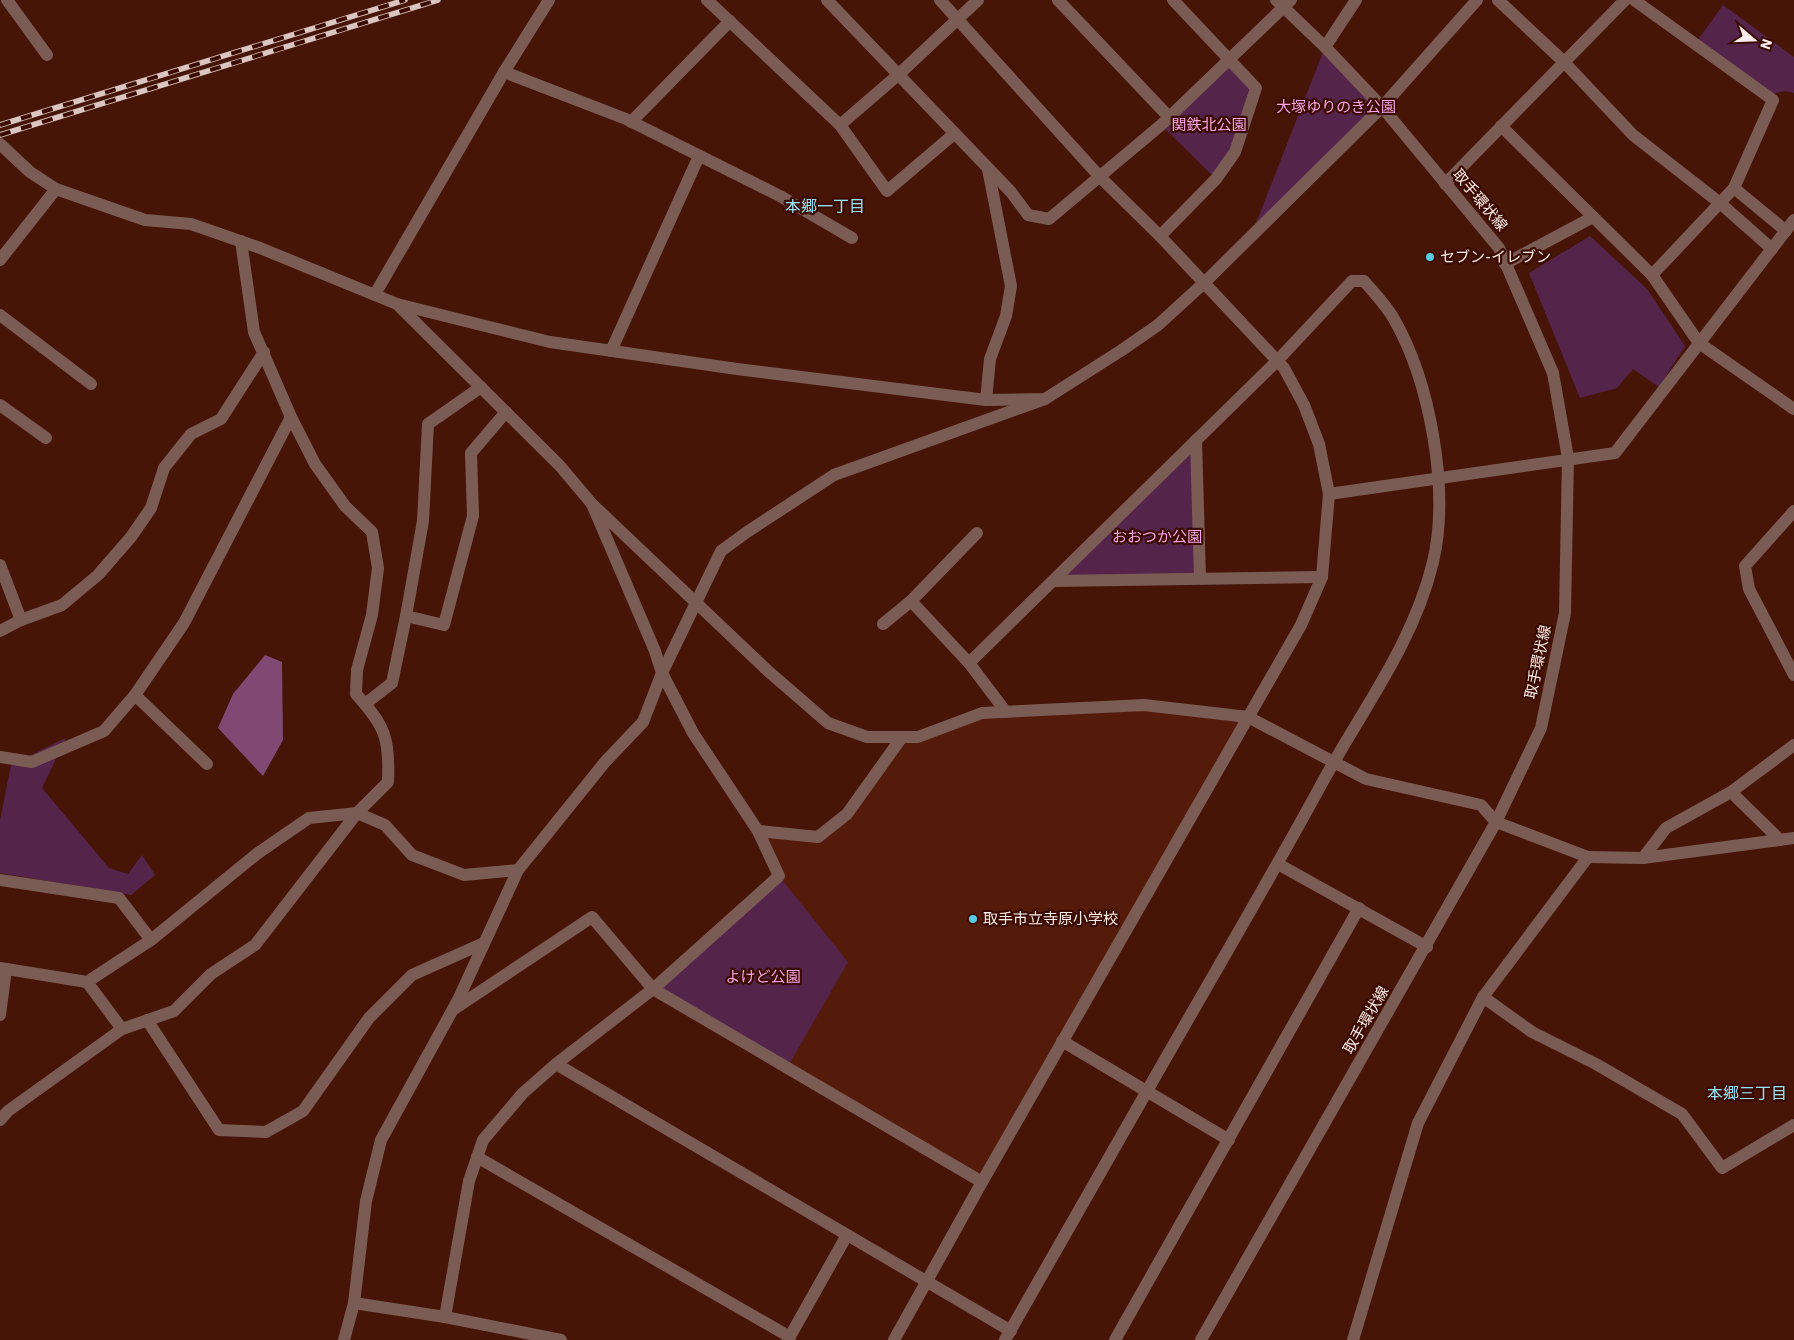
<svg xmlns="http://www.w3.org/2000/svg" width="1794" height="1340" font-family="'IBM Plex Sans','Noto Sans JP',sans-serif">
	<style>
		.built { fill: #541b0b }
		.green { fill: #55244b }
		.forest { fill: #804974 }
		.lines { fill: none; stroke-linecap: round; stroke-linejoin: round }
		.minor { stroke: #7b5c54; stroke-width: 12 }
		.tertiary { stroke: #7b5c54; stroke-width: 12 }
		.rail-casing { stroke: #dac5c0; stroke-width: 5.5 }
		.rail { stroke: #3b0a01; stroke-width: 4; stroke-dasharray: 11; stroke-linecap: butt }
		.poi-dot { fill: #58c9e3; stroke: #3b0a01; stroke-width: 2 }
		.labels { text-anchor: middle; stroke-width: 4.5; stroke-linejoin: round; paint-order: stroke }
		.park-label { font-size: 15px; fill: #f8a5e4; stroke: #3b0a01 }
		.street-label { font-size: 15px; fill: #fbede9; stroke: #3b0a01 }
		.poi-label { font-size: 15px; fill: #fbede9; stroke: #3b0a01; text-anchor: start }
		.neighbourhood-label { font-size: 16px; fill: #97e3f7; stroke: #3b0a01 }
	</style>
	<rect width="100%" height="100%" fill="#461508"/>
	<!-- built -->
	<polygon class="built" points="1144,705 1248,717 982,1182 787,1068 779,876 758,831 818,837 847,814 902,737 982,713"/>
	<!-- green -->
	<g class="green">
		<polygon points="1723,5 1794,57 1794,93 1784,91 1766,96 1695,44"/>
		<polygon points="1325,47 1382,107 1251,236"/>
		<polygon points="1230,60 1256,88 1235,152 1216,179 1161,125"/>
		<polygon points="1590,236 1647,289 1685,346 1659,387 1633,369 1617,388 1580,398 1529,273"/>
		<polygon points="1196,440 1200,578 1053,581"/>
		<polygon points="66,738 42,788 109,868 128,874 142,855 155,875 131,895 0,873 0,820 11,765"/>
		<polygon points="779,876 848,962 787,1068 653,989"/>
	</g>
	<!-- forest -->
	<polygon class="forest" points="265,655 282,662 283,740 263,776 218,728 233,694"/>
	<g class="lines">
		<!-- minor -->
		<g class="minor">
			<polyline points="7,0 47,55"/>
			<polyline points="707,0 840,125 898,75 978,0"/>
			<polyline points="827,0 1011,192 1028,215 1049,219 1161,125 1291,0"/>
			<polyline points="1058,0 1169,117"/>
			<polyline points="1498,0 1563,61 1633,135 1720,203 1772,249"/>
			<polyline points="1634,0 1773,100 1734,188"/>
			<polyline points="1325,47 1356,0"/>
			<polyline points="504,72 626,119 780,196 852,238"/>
			<polyline points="631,122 730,21"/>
			<polyline points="840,125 887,191 954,134"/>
			<polyline points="1501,126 1652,275 1699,343 1794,409"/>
			<polyline points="1445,184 1625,0"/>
			<polyline points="1160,236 1216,179 1235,152 1256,88 1173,0"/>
			<polyline points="0,260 56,189"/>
			<polyline points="1505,264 1593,217"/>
			<polyline points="1652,275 1734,188 1786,231"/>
			<polyline points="375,294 504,72 549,0"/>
			<polyline points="397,304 550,342 737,369 986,400 1045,399 1122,350"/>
			<polyline points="0,315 91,384"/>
			<polyline points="611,351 699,156"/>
			<polyline points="986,400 990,359 1006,316 1011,286 988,169"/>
			<polyline points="0,405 46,438"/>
			<polyline points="1196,440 1200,578"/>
			<polyline points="1794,511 1745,566 1749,589 1794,675"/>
			<polyline points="0,565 21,620"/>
			<polyline points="1053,581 1322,577"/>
			<polyline points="911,601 969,663 1006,712"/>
			<polyline points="406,616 444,625 473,516 471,453 506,412"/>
			<polyline points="883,624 911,601 977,533"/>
			<polyline points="0,631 21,620 62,605 98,575 131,537 151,508 164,468 191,434 221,419 264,352"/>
			<path d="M969,663L1277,361L1352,281H1364C1374,293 1386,305 1394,319C1430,382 1450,490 1433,562C1413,645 1361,711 1321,785C1265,888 1205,989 1147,1091C1099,1174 1053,1257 1005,1340"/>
			<polyline points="135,695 207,764"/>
			<polyline points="365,704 392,683 406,616 423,521 428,424 481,387"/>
			<polyline points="0,757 32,762 104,731 135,695 184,623 291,417"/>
			<polyline points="1731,792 1780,840"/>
			<polyline points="758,831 818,837 847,814 902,737"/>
			<polyline points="1643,858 1666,828 1731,792 1794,745"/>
			<polyline points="1278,864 1427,947"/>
			<polyline points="0,880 119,898 151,940"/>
			<path d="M0,968L87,982L151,940L258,853L309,818L357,813L388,782C390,738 385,726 356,694L357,670L372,615L378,568L372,532L345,506L315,464L291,417L254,332L241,241"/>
			<polyline points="87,982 122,1029"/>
			<polyline points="1483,997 1532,1032 1596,1064 1682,1114 1722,1168 1794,1125"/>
			<polyline points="454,1009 592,917 653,989 982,1182"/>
			<polyline points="0,1015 6,969"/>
			<polyline points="147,1020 219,1130 266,1132 303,1111 369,1018 412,975 484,943"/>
			<polyline points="1062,1041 1229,1140"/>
			<polyline points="556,1064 1011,1331"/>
			<polyline points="0,1120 8,1111 122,1029 174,1011 211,974 255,945 357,813 385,825 412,855 464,875 518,870"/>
			<polyline points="477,1157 790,1337"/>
			<polyline points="354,1303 445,1317 561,1340"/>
			<polyline points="445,1317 469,1181 483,1140 523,1093 556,1064 653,989 779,876 758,831 693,733 662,673 721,551 747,532 834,475 1045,399"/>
			<polyline points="344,1340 354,1303 366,1201 381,1140 458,1000 518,870 605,762 643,722 662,673 655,651 592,504"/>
			<polyline points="788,1340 847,1235"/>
			<polyline points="1115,1340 1359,908 1361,910"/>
		</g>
		<!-- tertiary -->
		<g class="tertiary">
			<polyline points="0,144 30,172 56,189 145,220 191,224 260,248 397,304 560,466 592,504 768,671 828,723 867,737 918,737 982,713 1144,705 1248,717 1366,779 1481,805 1496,822 1588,857 1483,997 1418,1123 1353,1340"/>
			<polyline points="1122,350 1158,325 1204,283 1382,107 1477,0"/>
			<polyline points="1329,494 1615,453 1794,220"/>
			<polyline points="1588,857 1643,858 1794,838"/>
			<polyline points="894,1340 982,1182 1301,625 1322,577 1329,494 1319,444 1304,405 1284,368 1160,236 1100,177 940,0"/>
			<polyline points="1201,1340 1496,822 1541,728 1565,613 1568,458 1553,373 1499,248 1382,107 1325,47 1276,0"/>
		</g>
		<defs>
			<g id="rail">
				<polyline points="0,125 405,0"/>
				<polyline points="0,135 438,0"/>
			</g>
		</defs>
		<!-- rail casing -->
		<use href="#rail" class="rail-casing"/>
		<!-- rail -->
		<use href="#rail" class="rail"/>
	</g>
	<!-- markers -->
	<g class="poi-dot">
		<circle cx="1430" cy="257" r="5"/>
		<circle cx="973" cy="919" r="5"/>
	</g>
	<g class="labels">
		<!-- park labels -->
		<g class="park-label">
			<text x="1336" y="112">大塚ゆりのき公園</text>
			<text x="1209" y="130">関鉄北公園</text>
			<text x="1157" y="542">おおつか公園</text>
			<text x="763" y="982">よけど公園</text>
		</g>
		<!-- street labels -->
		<g class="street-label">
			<text transform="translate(1480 200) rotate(50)" y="5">取手環状線</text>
			<text transform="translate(1538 662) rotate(-78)" y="5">取手環状線</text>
			<text transform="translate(1366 1020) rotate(-60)" y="5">取手環状線</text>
		</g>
		<!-- poi labels -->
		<g class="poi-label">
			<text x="1440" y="262">セブン-イレブン</text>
			<text x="983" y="924">取手市立寺原小学校</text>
		</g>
		<!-- neighbourhood labels -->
		<g class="neighbourhood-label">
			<text x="825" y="212">本郷一丁目</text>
			<text x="1747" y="1099">本郷三丁目</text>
		</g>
	</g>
	<!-- north arrow -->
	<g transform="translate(1754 40) rotate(109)" stroke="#3b0a01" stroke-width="4" paint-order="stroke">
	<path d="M0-4L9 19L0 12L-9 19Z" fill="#fbede9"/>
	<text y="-8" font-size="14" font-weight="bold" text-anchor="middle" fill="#fbede9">N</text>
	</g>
</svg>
